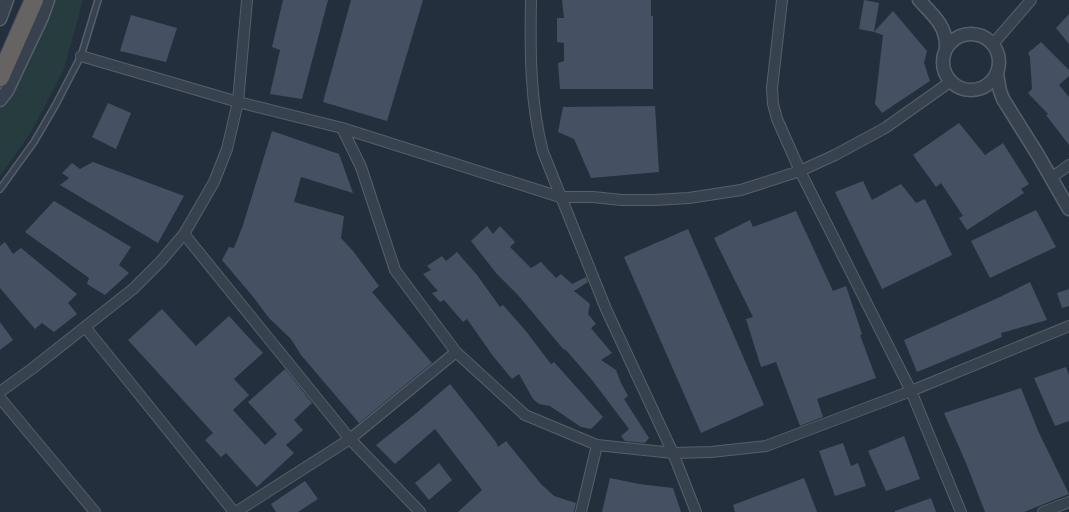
<svg xmlns="http://www.w3.org/2000/svg" width="1069" height="512" font-family="Manrope,sans-serif">
	<style>
		.green { fill: #263c3f }
		.building { fill: #455162 }
		.lines { fill: none; stroke-linecap: round; stroke-linejoin: round }
		.service-casing { stroke: #565f6c; stroke-width: 8 }
		.minor-casing { stroke: #565f6c; stroke-width: 12 }
		.tertiary-casing { stroke: #565f6c; stroke-width: 15 }
		.trunk-casing { stroke: #434c59; stroke-width: 20 }
		.service { stroke: #38414e; stroke-width: 5 }
		.minor { stroke: #38414e; stroke-width: 10 }
		.tertiary { stroke: #38414e; stroke-width: 12 }
		.trunk { stroke: #656462; stroke-width: 18 }
	</style>
	<rect width="100%" height="100%" fill="#242f3e"/>
	<!-- green -->
	<polygon class="green" points="52,0 83,0 64,69 31,132 0,176 0,109 23,74 33,53"/>
	<!-- building -->
	<g class="building">
		<polygon points="283,0 328,0 302,99 270,94 280,50 272,47"/>
		<polygon points="351,0 423,0 387,121 323,102"/>
		<polygon points="562,0 651,0 651,16 653,16 653,89 560,89 558,63 564,61 564,43 557,42 557,18 564,18"/>
		<polygon points="864,0 879,3 874,32 859,29"/>
		<polygon points="893,11 927,51 924,63 930,81 882,113 875,104 883,35 874,32"/>
		<polygon points="1069,14 1069,44 1056,28"/>
		<polygon points="131,15 177,28 166,62 120,51"/>
		<polygon points="1041,42 1069,70 1069,76 1059,85 1069,97 1069,145 1046,115 1048,114 1028,93 1032,89 1030,57 1028,53"/>
		<polygon points="108,103 131,113 116,149 92,137"/>
		<polygon points="655,106 659,172 591,178 574,139 558,132 563,107"/>
		<polygon points="959,123 985,155 1003,143 1029,184 1021,189 1024,193 967,230 959,218 963,216 941,183 936,187 913,155"/>
		<polygon points="272,131 339,154 353,193 301,177 294,202 344,216 341,238 353,251 379,286 372,292 432,363 359,423 301,355 291,339 269,318 254,298 222,260 229,247 234,248 243,225"/>
		<polygon points="93,162 184,196 158,243 60,185 69,178 62,173 72,163 80,169"/>
		<polygon points="863,181 872,200 901,184 916,203 925,199 952,255 882,289 835,192"/>
		<polygon points="54,201 131,247 119,265 129,273 105,295 87,284 89,278 25,232"/>
		<polygon points="1036,210 1056,247 990,278 971,241"/>
		<polygon points="796,211 833,291 846,286 862,334 860,335 876,378 817,399 823,417 800,426 776,362 761,367 746,319 753,317 714,238 750,220 753,227"/>
		<polygon points="487,226 493,234 500,226 515,242 510,247 531,268 541,262 556,278 561,274 572,284 586,277 588,282 574,291 590,304 588,314 596,324 591,328 612,353 601,360 616,370 621,383 628,396 624,399 649,438 645,443 625,441 621,436 629,429 592,380 565,349 564,350 518,295 496,273 471,241"/>
		<polygon points="688,229 764,405 701,433 624,257"/>
		<polygon points="5,242 13,254 21,248 77,294 68,303 77,314 54,332 42,323 35,329 0,288 0,246"/>
		<polygon points="457,252 477,275 500,307 503,305 525,330 551,364 554,362 603,417 591,429 581,427 550,406 539,404 533,399 519,374 512,379 493,356 467,319 463,322 444,300 440,302 432,293 438,291 423,274 431,270 427,266 442,256 446,261"/>
		<polygon points="1030,282 1047,320 1001,333 1002,337 917,372 904,340 1000,297"/>
		<polygon points="1069,289 1069,306 1062,308 1057,293"/>
		<polygon points="162,309 196,346 229,316 263,353 234,379 249,395 233,410 265,445 277,434 248,402 285,369 312,403 294,420 303,430 286,445 294,453 257,487 226,453 221,457 205,440 213,433 128,340"/>
		<polygon points="0,322 13,340 0,350"/>
		<polygon points="1066,367 1069,375 1069,421 1055,426 1034,378"/>
		<polygon points="450,384 496,442 498,447 506,441 541,484 554,496 576,503 574,512 458,512 482,490 435,429 395,464 376,445 414,415"/>
		<polygon points="1021,388 1039,433 1069,494 1024,512 985,512 966,463 944,413"/>
		<polygon points="904,436 920,479 886,491 868,451"/>
		<polygon points="843,443 851,466 858,463 866,486 835,496 819,451"/>
		<polygon points="439,463 452,480 429,500 415,483"/>
		<polygon points="610,478 639,484 673,488 681,512 602,512"/>
		<polygon points="804,478 817,512 735,512 733,505"/>
		<polygon points="305,481 318,499 298,512 276,512 271,504"/>
		<polygon points="931,498 936,512 895,512 895,511"/>
	</g>
	<g class="lines">
		<defs>
			<polyline id="service" points="0,189 34,142 55,106 81,56 98,0"/>
			<g id="minor">
				<path d="M531,0C530,50 530,103 543,152L606,309L673,453L696,512"/>
				<polyline points="782,0 772,88 773,104 777,119 800,171 911,391 961,512"/>
				<polyline points="993,44 1031,0"/>
				<polyline points="81,56 238,102 342,128 560,197 593,197 622,200 654,200 689,198 741,190 800,171 835,155 885,128 950,82"/>
				<polyline points="342,128 361,167 395,270 456,352 525,415 597,445 673,453 711,452 766,446 911,391 1069,326"/>
				<polyline points="1051,178 1069,165"/>
				<polyline points="184,234 350,439 420,512"/>
				<polyline points="85,327 234,512"/>
				<polyline points="0,392 33,368 133,289 161,261 184,234 214,182 227,149 238,102 247,0"/>
				<polyline points="0,398 95,512"/>
				<polyline points="236,512 350,439 456,352"/>
				<polyline points="581,512 597,445"/>
				<polyline points="1043,512 1069,502"/>
			</g>
			<g id="tertiary">
				<path d="M919,0C932,14 947,26 946,47"/>
				<polyline points="0,19 7,0"/>
				<circle cx="971" cy="62" r="28"/>
				<polyline points="997,74 1000,91 1003,99 1038,155 1069,209"/>
				<polyline points="0,100 7,91 42,17 48,0"/>
			</g>
			<polyline id="trunk" points="0,77 34,0"/>
		</defs>
		<!-- service casing -->
		<use href="#service" class="service-casing"/>
		<!-- minor casing -->
		<use href="#minor" class="minor-casing"/>
		<!-- tertiary casing -->
		<use href="#tertiary" class="tertiary-casing"/>
		<!-- trunk casing -->
		<use href="#trunk" class="trunk-casing"/>
		<!-- service -->
		<use href="#service" class="service"/>
		<!-- minor -->
		<use href="#minor" class="minor"/>
		<!-- tertiary -->
		<use href="#tertiary" class="tertiary"/>
		<!-- trunk -->
		<use href="#trunk" class="trunk"/>
	</g>
</svg>
